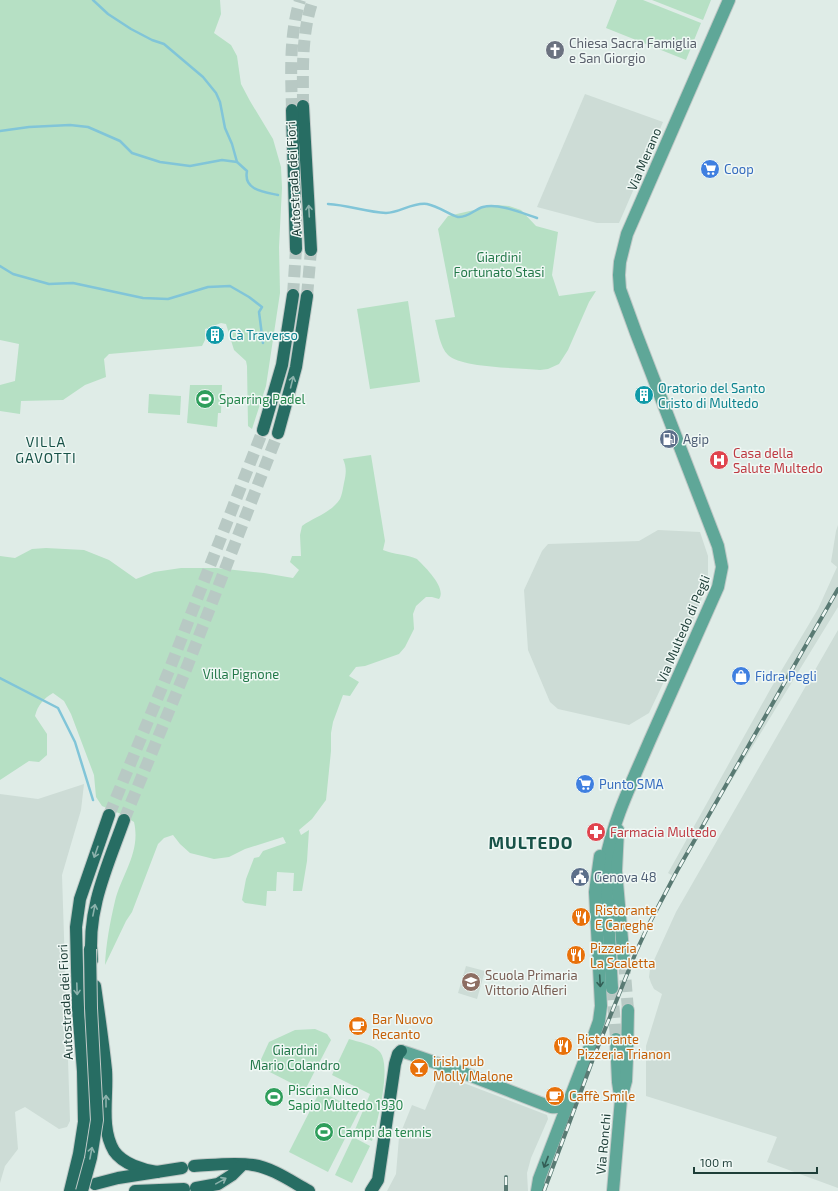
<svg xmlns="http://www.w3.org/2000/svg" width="838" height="1191" font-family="'Exo 2',sans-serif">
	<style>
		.built { fill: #cddcd6 }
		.green { fill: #b6e0c4 }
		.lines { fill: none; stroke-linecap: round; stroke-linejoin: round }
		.stream { stroke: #81c5d8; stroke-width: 2.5 }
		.primary-tunnel { stroke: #b8c9c4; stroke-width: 12; stroke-dasharray: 12 6; stroke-linecap: butt }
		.motorway-tunnel { stroke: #b8c9c4; stroke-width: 12; stroke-dasharray: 12 6; stroke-linecap: butt }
		.primary-casing { stroke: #c0c9c7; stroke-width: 14 }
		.motorway-casing { stroke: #c0c9c7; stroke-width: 14 }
		.primary { stroke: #5fa798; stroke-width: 12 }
		.motorway { stroke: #276d63; stroke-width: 12 }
		.rail-casing { stroke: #597a73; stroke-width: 4 }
		.rail { stroke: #f0f8f5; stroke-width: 2.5; stroke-dasharray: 8; stroke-linecap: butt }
		.motorway-bridge-casing { stroke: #c0c9c7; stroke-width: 14; stroke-linecap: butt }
		.motorway-bridge { stroke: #276d63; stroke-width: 12 }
		.oneway { stroke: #8cb2ac }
		.oneway2 { stroke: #325e55 }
		.labels { text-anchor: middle; stroke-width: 3; stroke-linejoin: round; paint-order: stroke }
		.worship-label { font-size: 13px; fill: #5b616d; stroke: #f0f8f5; text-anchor: start }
		.street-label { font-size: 13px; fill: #1e3e38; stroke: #f0f8f5 }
		.shop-label { font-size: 13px; fill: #366cbe; stroke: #f0f8f5; text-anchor: start }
		.park-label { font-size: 13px; fill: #24794a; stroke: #f0f8f5 }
		.culture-label { font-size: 13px; fill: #0d838f; stroke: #f0f8f5; text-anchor: start }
		.leisure-label { font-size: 13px; fill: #27864d; stroke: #f0f8f5; text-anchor: start }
		.service-label { font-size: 13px; fill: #4e5e75; stroke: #f0f8f5; text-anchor: start }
		.health-label { font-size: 13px; fill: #be3a42; stroke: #f0f8f5; text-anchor: start }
		.food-label { font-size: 13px; fill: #c56008; stroke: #f0f8f5; text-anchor: start }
		.education-label { font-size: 13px; fill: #785e54; stroke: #f0f8f5; text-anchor: start }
		.neighbourhood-label { font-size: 14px; letter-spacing: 1px; fill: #185248; stroke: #f0f8f5 }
		.district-label { font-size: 17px; font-weight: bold; letter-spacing: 1px; fill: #185248; stroke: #f0f8f5 }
	</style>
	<rect width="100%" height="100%" fill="#dfece7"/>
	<!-- built -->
	<g class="built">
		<polygon points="585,94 663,122 619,223 597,223 537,207"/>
		<polygon points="838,525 838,607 673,876 668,873 771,688 818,609 837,567 831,562 836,531"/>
		<polygon points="658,530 700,532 708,556 708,583 689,629 649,713 629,725 558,709 550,702 528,650 524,590 542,551 548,544 639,541"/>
		<polygon points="838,630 838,1188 767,1162 777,1137 646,1096 646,1046 662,994 654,989 651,983 649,977 650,969 676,912"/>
		<polygon points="84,784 81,810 62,875 70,1121 67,1127 59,1129 25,1107 15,1112 18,1149 5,1166 0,1183 0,794 38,799"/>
		<polygon points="466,966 485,971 477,999 458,993"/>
		<polygon points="440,1074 547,1115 548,1119 531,1158 527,1173 528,1191 387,1191 396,1174 399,1137 412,1105 425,1110"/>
	</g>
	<!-- green -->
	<g class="green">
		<polygon points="0,0 220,0 221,14 214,33 231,45 237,56 241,84 250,101 273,139 281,167 282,188 279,247 280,293 266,386 252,429 248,426 247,366 246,361 234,350 226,324 221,323 205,329 205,340 202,346 109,354 104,359 106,377 85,385 63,400 21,401 20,414 0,411 0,385 15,381 19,344 0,340"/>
		<polygon points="617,0 643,0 701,23 686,60 606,28"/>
		<polygon points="652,0 711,0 703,20"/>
		<path d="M496,205L509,206L521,210L536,226L558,232L552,275L559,296L596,291L589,302L568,350L559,364L548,369L540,370C520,368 461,368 448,355C440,347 438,331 435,320L455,317L438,229L448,216Z"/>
		<polygon points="408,301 420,382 370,389 357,309"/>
		<polygon points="190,385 222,385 221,413 218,413 217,427 187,423"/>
		<polygon points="149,394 181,396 180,415 148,413"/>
		<path d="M371,455L385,541L383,550C394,555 407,554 417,559C425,567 447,588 439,599L432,597H426L416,606L413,614L414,629L405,647L399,654L365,666L356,667L349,676L359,682L350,696L343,695L333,722L331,733V751L326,800L312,819L299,830L301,835L309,830L307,861L302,891H293L294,873L277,872L276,891H267L266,906L245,903L242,900L246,879L254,858L259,857L263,851L286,843L283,837L245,849L229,857L214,859L190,853L180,844L173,835L164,838L158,844L132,912L126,921L105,965C106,944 110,922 115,901C122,874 141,852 134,822L121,814L102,806L96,797L94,775L71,714L64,701L53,693C43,699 38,705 35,716L47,734V755L39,762L29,761L0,780V556L15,558L32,549L46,548L84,550L109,560L136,579L154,572L181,568H216L264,573L293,578L299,570L290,562L292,556H301L300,535L302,526C314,517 331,513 340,499C342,495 343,488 344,483C346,474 347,468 343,459Z"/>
		<polygon points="315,1029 327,1034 331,1040 305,1090 258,1066 269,1042 295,1030"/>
		<path d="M349,1039C358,1042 373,1044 380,1052C392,1067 377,1123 372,1141L354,1132L370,1094L332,1075Z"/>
		<polygon points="320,1091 359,1111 328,1172 289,1152"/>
		<polygon points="353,1137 370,1146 352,1183 335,1175"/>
	</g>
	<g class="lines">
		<!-- stream -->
		<g class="stream">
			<path d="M93,0L108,14L131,29L152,40L164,44L203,77L216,93L220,102L225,128L232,144L237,162L247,171C243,190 264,192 278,195"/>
			<polyline points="0,131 29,127 70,125 88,127 120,141 132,153 160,162 190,166 222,160 237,162"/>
			<path d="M328,204C348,205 366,212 386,213C400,213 412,202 427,204C438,206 450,215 458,217C468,218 475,209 483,207C499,203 522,213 537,218"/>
			<polyline points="0,266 13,274 49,284 73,283 143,298 168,299 208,287 230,286 249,297 262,307 259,312 263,343"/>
			<polyline points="0,678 58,708 75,742 93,800"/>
		</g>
		<!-- primary-tunnel -->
		<g class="primary-tunnel">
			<polyline points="624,962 628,1010"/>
			<polyline points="612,988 616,1039"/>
		</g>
		<!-- motorway-tunnel -->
		<g class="motorway-tunnel">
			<path d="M303,106C303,71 301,34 313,0"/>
			<path d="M292,110C291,74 289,36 300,0"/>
			<polyline points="293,295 296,249"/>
			<polyline points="307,296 311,250"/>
			<polyline points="109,815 170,668 263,430"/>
			<polyline points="124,820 185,672 278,433"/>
		</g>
		<defs>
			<g id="primary">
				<polyline points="618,830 616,871 624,962"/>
				<path d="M612,988L605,863C613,820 633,780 650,740C673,689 695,638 718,587L722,567L718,546L636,333L620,289L619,275L620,262L627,234L729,0"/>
				<polyline points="616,1039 618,1082 620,1095"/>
				<path d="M401,1051C452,1067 501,1088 551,1107C560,1108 564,1106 570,1099"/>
				<polyline points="537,1191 539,1179 592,1041 599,1021 601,1006 595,892 600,856"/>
				<polyline points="613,1191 621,1099 626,1081 627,1058 628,1010"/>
			</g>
			<g id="motorway">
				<polyline points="303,106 311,250"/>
				<polyline points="292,110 296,249"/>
				<polyline points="263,430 282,365 293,295"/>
				<polyline points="278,433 296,367 307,296"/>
				<path d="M92,960C86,911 108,865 124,820"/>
				<path d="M95,986C99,1014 103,1042 106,1070C108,1097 100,1127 114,1151C123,1164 143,1170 157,1172"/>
				<path d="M194,1166C213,1165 234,1162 253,1165C273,1168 292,1182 309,1191"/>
				<polyline points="95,1184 118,1178 182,1168"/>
				<polyline points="196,1188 218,1184 232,1175 242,1165"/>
				<polyline points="70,1191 79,1154 84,1122 83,1071 78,1008 76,927 80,899 109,815"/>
				<polyline points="135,1191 184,1189"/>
				<polyline points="371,1191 378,1180 395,1064 398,1054 401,1051"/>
			</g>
		</defs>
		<!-- primary casing -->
		<use href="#primary" class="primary-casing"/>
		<!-- motorway casing -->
		<use href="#motorway" class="motorway-casing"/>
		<!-- primary -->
		<use href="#primary" class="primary"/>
		<!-- motorway -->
		<use href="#motorway" class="motorway"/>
		<defs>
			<g id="rail">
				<polyline points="506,1177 506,1191"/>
				<polyline points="544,1191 593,1059 636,952 648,926 677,871 838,589"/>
			</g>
		</defs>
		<!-- rail casing -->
		<use href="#rail" class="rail-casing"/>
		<!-- rail -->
		<use href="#rail" class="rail"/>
		<defs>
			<polyline id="motorway-bridge" points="82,1191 91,1158 97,1120 91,1008 90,949"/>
		</defs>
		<!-- motorway-bridge casing -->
		<use href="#motorway-bridge" class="motorway-bridge-casing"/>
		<!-- motorway-bridge -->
		<use href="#motorway-bridge" class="motorway-bridge"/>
	</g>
	<!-- one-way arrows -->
	<defs><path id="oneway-shaft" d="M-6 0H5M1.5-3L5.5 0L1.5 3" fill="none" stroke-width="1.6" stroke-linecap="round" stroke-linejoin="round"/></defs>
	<g class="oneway">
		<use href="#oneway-shaft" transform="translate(309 211) rotate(-93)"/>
		<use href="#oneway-shaft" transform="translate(292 382) rotate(-76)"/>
		<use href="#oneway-shaft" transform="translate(96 852) rotate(109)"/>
		<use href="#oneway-shaft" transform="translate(94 910) rotate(-79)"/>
		<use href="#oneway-shaft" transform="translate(77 989) rotate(88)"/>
		<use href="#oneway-shaft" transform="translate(106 1101) rotate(-90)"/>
		<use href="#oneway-shaft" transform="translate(91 1153) rotate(-79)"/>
		<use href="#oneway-shaft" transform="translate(221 1181) rotate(-29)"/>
	</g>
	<g class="oneway2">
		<use href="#oneway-shaft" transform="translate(600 981) rotate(87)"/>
		<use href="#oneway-shaft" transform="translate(546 1162) rotate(111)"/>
	</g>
	<!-- icons -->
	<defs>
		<symbol id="church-disc" viewBox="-11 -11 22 22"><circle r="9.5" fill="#6b7280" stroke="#f0f8f5"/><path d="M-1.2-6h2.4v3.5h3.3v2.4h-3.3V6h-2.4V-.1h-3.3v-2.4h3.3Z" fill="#fff"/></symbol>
		<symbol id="supermarket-disc" viewBox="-11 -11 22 22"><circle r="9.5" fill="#3f7fe0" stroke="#f0f8f5"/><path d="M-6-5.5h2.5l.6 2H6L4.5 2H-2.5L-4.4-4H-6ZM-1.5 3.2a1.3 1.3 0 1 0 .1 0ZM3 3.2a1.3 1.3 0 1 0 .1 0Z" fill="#fff"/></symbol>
		<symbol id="building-disc" viewBox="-11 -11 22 22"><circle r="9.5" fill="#0f9aa8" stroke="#f0f8f5"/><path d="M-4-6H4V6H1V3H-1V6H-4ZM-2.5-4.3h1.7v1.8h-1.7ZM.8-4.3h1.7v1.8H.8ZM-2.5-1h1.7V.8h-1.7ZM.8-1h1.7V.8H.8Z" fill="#fff"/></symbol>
		<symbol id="stadium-disc" viewBox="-11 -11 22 22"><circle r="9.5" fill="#2e9e5b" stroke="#f0f8f5"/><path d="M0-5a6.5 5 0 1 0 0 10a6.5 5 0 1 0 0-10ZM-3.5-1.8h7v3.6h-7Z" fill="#fff"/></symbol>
		<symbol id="fuel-disc" viewBox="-11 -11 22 22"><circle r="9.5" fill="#5c6f8a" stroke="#f0f8f5"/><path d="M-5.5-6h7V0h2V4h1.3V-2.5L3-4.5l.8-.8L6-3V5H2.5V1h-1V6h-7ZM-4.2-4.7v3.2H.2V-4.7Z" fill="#fff"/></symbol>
		<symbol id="hospital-disc" viewBox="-11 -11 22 22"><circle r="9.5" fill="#e0444e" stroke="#f0f8f5"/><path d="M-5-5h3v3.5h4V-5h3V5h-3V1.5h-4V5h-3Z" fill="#fff"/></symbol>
		<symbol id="shop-disc" viewBox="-11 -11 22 22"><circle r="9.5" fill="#3f7fe0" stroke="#f0f8f5"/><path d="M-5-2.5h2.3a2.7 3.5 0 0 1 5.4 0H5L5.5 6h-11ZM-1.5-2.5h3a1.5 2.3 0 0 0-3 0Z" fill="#fff"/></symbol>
		<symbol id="pharmacy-disc" viewBox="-11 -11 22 22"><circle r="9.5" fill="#e0444e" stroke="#f0f8f5"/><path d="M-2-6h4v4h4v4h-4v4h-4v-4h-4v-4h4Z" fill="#fff"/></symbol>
		<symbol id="civic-disc" viewBox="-11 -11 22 22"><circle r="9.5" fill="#5c6f8a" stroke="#f0f8f5"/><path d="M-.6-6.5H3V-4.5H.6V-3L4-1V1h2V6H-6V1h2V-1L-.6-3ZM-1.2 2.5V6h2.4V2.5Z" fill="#fff"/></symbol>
		<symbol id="restaurant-disc" viewBox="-11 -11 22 22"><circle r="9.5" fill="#e8710a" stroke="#f0f8f5"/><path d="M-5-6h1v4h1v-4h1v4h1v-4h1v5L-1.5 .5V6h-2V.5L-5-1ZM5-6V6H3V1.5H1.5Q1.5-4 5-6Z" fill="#fff"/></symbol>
		<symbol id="school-disc" viewBox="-11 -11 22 22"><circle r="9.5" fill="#8d6e63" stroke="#f0f8f5"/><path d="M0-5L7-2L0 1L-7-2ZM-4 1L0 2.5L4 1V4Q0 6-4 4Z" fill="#fff"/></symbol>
		<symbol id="cafe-disc" viewBox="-11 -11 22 22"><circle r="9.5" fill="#e8710a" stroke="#f0f8f5"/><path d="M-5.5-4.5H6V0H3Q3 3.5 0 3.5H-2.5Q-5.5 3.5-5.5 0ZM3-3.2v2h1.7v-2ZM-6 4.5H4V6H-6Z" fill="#fff"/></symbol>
		<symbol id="bar-disc" viewBox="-11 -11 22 22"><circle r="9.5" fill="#e8710a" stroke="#f0f8f5"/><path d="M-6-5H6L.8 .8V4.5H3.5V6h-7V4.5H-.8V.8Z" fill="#fff"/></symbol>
	</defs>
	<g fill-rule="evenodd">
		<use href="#church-disc" x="544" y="39" width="22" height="22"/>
		<use href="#supermarket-disc" x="699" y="158" width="22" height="22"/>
		<use href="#building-disc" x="204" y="324" width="22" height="22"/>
		<use href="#building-disc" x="633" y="384" width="22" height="22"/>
		<use href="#stadium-disc" x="194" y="388" width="22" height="22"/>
		<use href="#fuel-disc" x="658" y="428" width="22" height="22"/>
		<use href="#hospital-disc" x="708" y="449" width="22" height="22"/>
		<use href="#shop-disc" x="730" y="665" width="22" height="22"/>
		<use href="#supermarket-disc" x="574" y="773" width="22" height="22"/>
		<use href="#pharmacy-disc" x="585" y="821" width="22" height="22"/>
		<use href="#civic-disc" x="569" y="866" width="22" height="22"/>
		<use href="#restaurant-disc" x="570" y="906" width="22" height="22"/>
		<use href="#restaurant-disc" x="565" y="944" width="22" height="22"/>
		<use href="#school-disc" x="460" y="971" width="22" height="22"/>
		<use href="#cafe-disc" x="347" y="1015" width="22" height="22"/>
		<use href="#restaurant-disc" x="552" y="1035" width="22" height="22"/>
		<use href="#bar-disc" x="408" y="1057" width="22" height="22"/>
		<use href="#cafe-disc" x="544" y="1085" width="22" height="22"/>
		<use href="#stadium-disc" x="263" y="1086" width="22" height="22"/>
		<use href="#stadium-disc" x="313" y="1121" width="22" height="22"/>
	</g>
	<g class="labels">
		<!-- worship labels -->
		<g class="worship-label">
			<text x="569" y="48">Chiesa Sacra Famiglia<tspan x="569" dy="15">e San Giorgio</tspan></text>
		</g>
		<!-- street labels -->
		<g class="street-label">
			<text transform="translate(644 159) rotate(-67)" y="5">Via Merano</text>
			<text transform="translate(293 179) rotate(-93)" y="5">Autostrada dei Fiori</text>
			<text transform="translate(683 629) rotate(-67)" y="5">Via Multedo di Pegli</text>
			<text transform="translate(65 1002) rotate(-93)" y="5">Autostrada dei Fiori</text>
			<text transform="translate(603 1144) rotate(-85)" y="5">Via Ronchi</text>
		</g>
		<!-- shop labels -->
		<g class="shop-label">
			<text x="724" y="174">Coop</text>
			<text x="755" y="681">Fidra Pegli</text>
			<text x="599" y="789">Punto SMA</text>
		</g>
		<!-- park labels -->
		<g class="park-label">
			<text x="499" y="262">Giardini<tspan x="499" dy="15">Fortunato Stasi</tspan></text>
			<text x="241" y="679">Villa Pignone</text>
			<text x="295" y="1055">Giardini<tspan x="295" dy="15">Mario Colandro</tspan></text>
		</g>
		<!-- culture labels -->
		<g class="culture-label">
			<text x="229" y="340">Cà Traverso</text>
			<text x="658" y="393">Oratorio del Santo<tspan x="658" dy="15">Cristo di Multedo</tspan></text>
		</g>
		<!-- leisure labels -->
		<g class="leisure-label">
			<text x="219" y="404">Sparring Padel</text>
			<text x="288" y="1095">Piscina Nico<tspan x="288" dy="15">Sapio Multedo 1930</tspan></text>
			<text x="338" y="1137">Campi da tennis</text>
		</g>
		<!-- service labels -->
		<g class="service-label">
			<text x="683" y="444">Agip</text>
			<text x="594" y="882">Genova 48</text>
		</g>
		<!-- health labels -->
		<g class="health-label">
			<text x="733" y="458">Casa della<tspan x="733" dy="15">Salute Multedo</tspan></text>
			<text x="610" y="837">Farmacia Multedo</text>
		</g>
		<!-- food labels -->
		<g class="food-label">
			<text x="595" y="915">Ristorante<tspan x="595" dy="15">E Careghe</tspan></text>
			<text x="590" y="953">Pizzeria<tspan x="590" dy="15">La Scaletta</tspan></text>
			<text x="372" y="1024">Bar Nuovo<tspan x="372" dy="15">Recanto</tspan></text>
			<text x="577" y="1044">Ristorante<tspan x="577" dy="15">Pizzeria Trianon</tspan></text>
			<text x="433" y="1066">irish pub<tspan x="433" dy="15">Molly Malone</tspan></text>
			<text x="569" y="1101">Caffè Smile</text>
		</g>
		<!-- education labels -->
		<g class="education-label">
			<text x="485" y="980">Scuola Primaria<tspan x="485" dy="15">Vittorio Alfieri</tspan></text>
		</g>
		<!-- neighbourhood labels -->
		<g class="neighbourhood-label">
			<text x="46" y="447">VILLA<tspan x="46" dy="16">GAVOTTI</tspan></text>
		</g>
		<!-- district labels -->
		<g class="district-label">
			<text x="531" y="849">MULTEDO</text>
		</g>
	</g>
	<!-- scale -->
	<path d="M694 1167v6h123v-6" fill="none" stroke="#1e3e38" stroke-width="2"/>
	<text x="700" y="1167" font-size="12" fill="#1e3e38" stroke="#f0f8f5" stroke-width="3" paint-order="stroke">100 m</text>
</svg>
